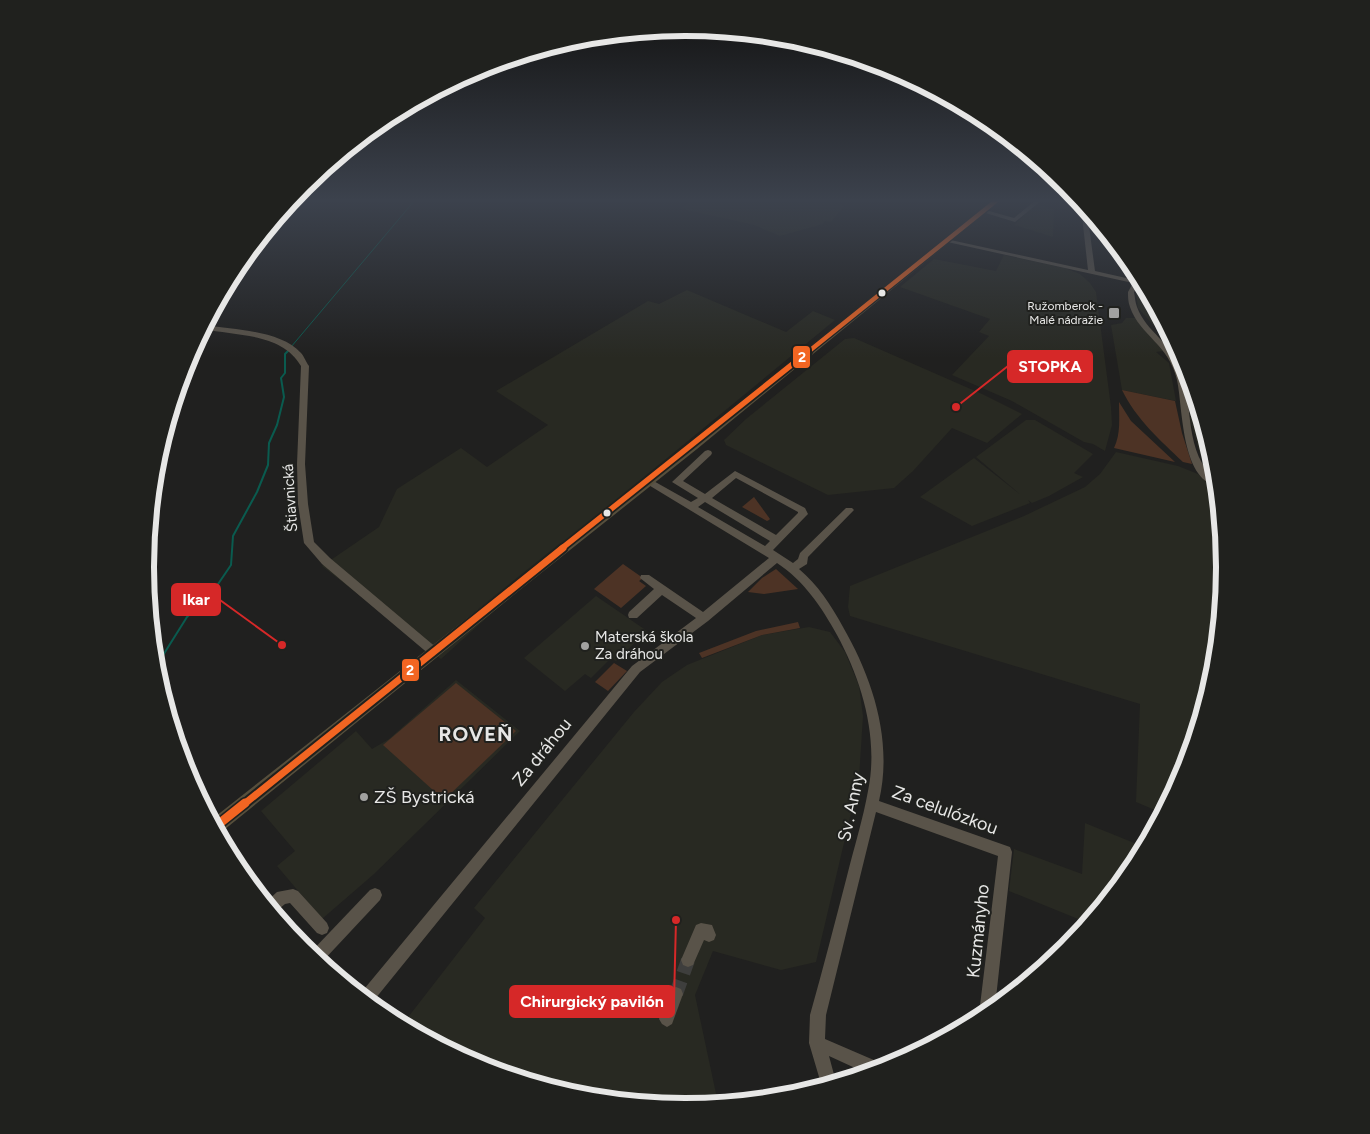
<svg xmlns="http://www.w3.org/2000/svg" width="1370" height="1134" font-family="Figtree,sans-serif">
	<style>
		.built { fill: #282922 }
		.green { fill: #4d3325 }
		.lines { fill: none; stroke-linecap: round; stroke-linejoin: round }
		.stream-far1 { stroke: #0a5b4f; stroke-width: 1 }
		.stream { stroke: #0a5b4f; stroke-width: 2 }
		.minor-tunnel { stroke: #3e3e3d; stroke-width: 14; stroke-dasharray: 14 8; stroke-linecap: butt }
		.minor { fill: #595349; fill-rule: evenodd }
		.major { fill: #574f3c; fill-rule: evenodd }
		.bus-1-far3-casing { stroke: #20211e; stroke-width: 7 }
		.bus-1-far2-casing { stroke: #20211e; stroke-width: 9 }
		.bus-1-far1-casing { stroke: #20211e; stroke-width: 11 }
		.bus-1-casing { stroke: #20211e; stroke-width: 12 }
		.bus-1-far3 { stroke: #f26522; stroke-width: 4.5 }
		.bus-1-far2 { stroke: #f26522; stroke-width: 5.5 }
		.bus-1-far1 { stroke: #f26522; stroke-width: 7 }
		.bus-1 { stroke: #f26522; stroke-width: 9 }
		.bus-dot { fill: #e7e7e6; stroke: #20211e; stroke-width: 2 }
		.poi-dot { fill: #a1a1a0; stroke: #20211e; stroke-width: 2 }
		.labels { text-anchor: middle; stroke-width: 4; stroke-linejoin: round; paint-order: stroke }
		.far-poi-label { font-size: 12px; fill: #e7e7e6; stroke: #20211e; text-anchor: end }
		.street-label { font-size: 15px; fill: #e7e7e6; stroke: #20211e }
		.poi-label { font-size: 15px; fill: #e7e7e6; stroke: #20211e; text-anchor: start }
		.near-street-label { font-size: 18px; fill: #e7e7e6; stroke: #20211e }
		.near-poi-label { font-size: 18px; fill: #e7e7e6; stroke: #20211e; text-anchor: start }
		.district-label { font-size: 20px; font-weight: bold; letter-spacing: 1px; fill: #e7e7e6; stroke: #20211e }
		.rim { fill: none; stroke: #e7e7e6; stroke-width: 6 }
		.leader { fill: none; stroke: #d62828; stroke-width: 2 }
		.callout-dot { fill: #d62828; stroke: #20211e; stroke-width: 2 }
		.callout { fill: #d62828; stroke: #d62828; stroke-width: 2 }
		.callout-label { font-size: 16px; text-anchor: middle; font-weight: bold; fill: #fff }
		.line-badge { stroke: #20211e; stroke-width: 2 }
		.badge-label { font-size: 14px; text-anchor: middle; font-weight: bold; fill: #fff }
	</style>
	<rect width="100%" height="100%" fill="#20201f"/>
	<!-- built -->
	<g class="built">
		<polygon points="690,200 818,200 845,205 831,222 825,221 823,224 780,236 754,225 682,209"/>
		<polygon points="1036,204 1054,209 1053,237 1014,225"/>
		<polygon points="1004,255 1065,268 1080,274 1090,283 1096,292 1111,407 1112,425 1105,451 1093,444 1084,442 1012,401 952,375 989,336 979,332 990,319 900,287 934,259 996,271"/>
		<polygon points="687,290 786,332 813,311 835,320 632,487 441,659 322,566 379,527 397,489 461,448 487,467 548,425 496,391 648,301 659,304"/>
		<polygon points="1146,290 1183,360 1180,360 1166,339 1138,308 1136,292"/>
		<polygon points="1126,318 1137,318 1163,351 1156,352 1169,363 1176,401 1122,390 1111,325 1122,323"/>
		<polygon points="854,338 982,394 1022,414 987,443 952,428 913,471 894,488 828,495 726,445 724,440 746,419 845,339"/>
		<polygon points="1178,360 1184,361 1201,418 1190,416 1186,376 1184,375"/>
		<polygon points="1189,417 1201,419 1214,462 1216,480 1206,474"/>
		<polygon points="1026,420 1035,420 1093,454 1074,473 1083,477 1049,496 1032,503 1028,500 1030,503 972,526 920,497 974,458 1021,495 976,457"/>
		<polygon points="1116,452 1178,466 1198,474 1217,491 1224,567 1214,673 1183,774 1162,813 1136,802 1140,704 850,616 848,607 850,586 1024,516 1085,487 1100,474"/>
		<polygon points="596,596 647,631 616,661 611,658 591,678 585,674 565,691 524,658"/>
		<polygon points="809,627 830,632 845,652 859,686 863,716 859,779 816,962 781,970 713,951 695,995 718,1103 685,1106 579,1096 478,1065 402,1025 485,918 474,908 634,712 662,682 687,665 762,635"/>
		<polygon points="456,680 520,731 374,874 322,919 277,866 295,851 261,811 356,731 372,749 389,739"/>
		<polygon points="1085,823 1144,847 1133,867 1088,923 1009,891 1014,849 1082,874"/>
	</g>
	<!-- green -->
	<g class="green">
		<path d="M1122,390L1175,401L1182,433L1192,464L1183,462C1160,440 1136,419 1122,390Z"/>
		<path d="M1119,402L1131,421L1175,462L1114,448C1121,434 1119,417 1119,402Z"/>
		<polygon points="754,497 770,519 769,520 767,521 742,507"/>
		<polygon points="623,564 643,578 639,581 646,586 621,608 594,589"/>
		<polygon points="776,569 798,589 764,594 748,592 762,578"/>
		<polygon points="798,622 800,628 762,635 702,658 699,653 756,631"/>
		<polygon points="614,663 627,671 608,691 595,682"/>
		<polygon points="456,683 516,731 444,800 383,745"/>
	</g>
	<g class="lines">
		<!-- stream-far1 -->
		<g class="stream-far1">
			<polyline points="291,347 415,200"/>
			<polyline points="287,352 288,351"/>
		</g>
		<!-- stream -->
		<polyline class="stream" points="155,668 187,617 214,590 231,565 233,536 257,492 268,465 269,443 277,425 284,397 281,378 285,373 285,354 288,351"/>
		<!-- minor-tunnel -->
		<polyline class="minor-tunnel" points="676,994 688,960"/>
		<!-- minor -->
		<g class="minor">
			<polygon points="1036,200 1042,200 1015,222 979,211 982,209 1014,218"/>
			<path d="M1083,205L1087,211L1095,271L1135,280L1138,276L1143,285H1139L1134,292C1135,297 1135,302 1137,307C1146,332 1173,344 1182,370C1193,403 1184,456 1216,478L1217,486C1181,479 1183,408 1177,380C1169,344 1140,336 1130,307C1128,302 1128,297 1128,292L1133,283L943,241L946,239L1088,270L1081,207Z"/>
			<path d="M206,325C234,330 280,330 301,353C304,356 306,362 309,366L305,464L308,504L314,542L330,558L438,649L439,652L438,655L434,657L430,655L322,564L304,543L298,504L297,464L301,366C282,333 237,336 203,329Z"/>
			<path d="M708,450L711,451L712,453L711,455L683,481L705,494L735,471L805,508L808,514L806,516L773,550L793,563L798,559L800,553L846,508H852L854,510L808,557L807,564L799,569C818,585 831,605 843,627C873,679 893,741 879,801L1010,847L1012,852L995,1007L981,1018L979,1014L998,856L876,812L826,1015L825,1039L883,1064L884,1068L866,1073L829,1056L836,1082L822,1087L809,1043L810,1015C823,969 835,922 847,876C854,848 863,819 868,791C879,738 862,681 837,635C821,606 804,581 777,563L708,621L640,672L371,1004L360,994L632,666L696,618L662,595L637,618H629L628,615L629,612L654,589L640,578L641,575H649L703,612L769,558L642,481L644,479H650L691,502L698,498L672,482L705,451ZM736,478L798,512V513L776,535L712,498ZM705,502L770,541L765,546L698,507Z"/>
			<polygon points="375,888 380,890 382,895 380,900 321,963 310,953 370,890"/>
			<polygon points="293,889 298,891 327,923 329,928 327,933 322,935 317,933 290,903 285,904 274,913 266,902 277,892"/>
			<polygon points="701,923 712,925 716,935 714,940 709,942 704,940 693,965 688,967 683,965 681,960 696,925"/>
			<polygon points="676,987 681,989 683,994 672,1024 667,1027 662,1024 659,1019 671,989"/>
		</g>
		<!-- major -->
		<polygon class="major" points="993,200 1001,200 697,449 521,589 219,834 211,820 689,443"/>
		<defs>
			<polyline id="bus-1-far3" points="808,352 997,200"/>
			<polyline id="bus-1-far2" points="561,549 809,351"/>
			<polyline id="bus-1-far1" points="243,805 563,548"/>
			<polyline id="bus-1" points="215,827 245,803"/>
		</defs>
		<!-- bus-1-far3 casing -->
		<use href="#bus-1-far3" class="bus-1-far3-casing"/>
		<!-- bus-1-far2 casing -->
		<use href="#bus-1-far2" class="bus-1-far2-casing"/>
		<!-- bus-1-far1 casing -->
		<use href="#bus-1-far1" class="bus-1-far1-casing"/>
		<!-- bus-1 casing -->
		<use href="#bus-1" class="bus-1-casing"/>
		<!-- bus-1-far3 -->
		<use href="#bus-1-far3" class="bus-1-far3"/>
		<!-- bus-1-far2 -->
		<use href="#bus-1-far2" class="bus-1-far2"/>
		<!-- bus-1-far1 -->
		<use href="#bus-1-far1" class="bus-1-far1"/>
		<!-- bus-1 -->
		<use href="#bus-1" class="bus-1"/>
	</g>
	<!-- sky -->
	<linearGradient id="sky" x2="0" y2="1"><stop stop-color="#121211"/><stop offset="0.56" stop-color="#3c424d"/><stop offset="1" stop-color="#3c424d" stop-opacity="0"/></linearGradient>
	<rect width="1370" height="358" fill="url(#sky)"/>
	<!-- markers -->
	<g class="bus-dot">
		<circle cx="882" cy="293" r="4.5"/>
		<circle cx="607" cy="513" r="4.5"/>
	</g>
	<g class="poi-dot">
		<rect x="1108" y="307" width="12" height="12" rx="2.5"/>
		<circle cx="585" cy="646" r="5"/>
		<circle cx="364" cy="797" r="5"/>
	</g>
	<g class="labels">
		<!-- far-poi labels -->
		<g class="far-poi-label">
			<text x="1103" y="310">Ružomberok -<tspan x="1103" dy="14">Malé nádražie</tspan></text>
		</g>
		<!-- street labels -->
		<g class="street-label">
			<text transform="translate(290 498) rotate(-94)" y="5">Štiavnická</text>
		</g>
		<!-- poi labels -->
		<g class="poi-label">
			<text x="595" y="642">Materská škola<tspan x="595" dy="17">Za dráhou</tspan></text>
		</g>
		<!-- near-street labels -->
		<g class="near-street-label">
			<text transform="translate(542 752) rotate(-51)" y="6">Za dráhou</text>
			<text transform="translate(851 807) rotate(-78)" y="6">Sv. Anny</text>
			<text transform="translate(945 810) rotate(20)" y="6">Za celulózkou</text>
			<text transform="translate(978 931) rotate(-84)" y="6">Kuzmányho</text>
		</g>
		<!-- near-poi labels -->
		<g class="near-poi-label">
			<text x="374" y="803">ZŠ Bystrická</text>
		</g>
		<!-- district labels -->
		<g class="district-label">
			<text x="476" y="741">ROVEŇ</text>
		</g>
	</g>
	<!-- crop -->
	<path d="M0 0H1370V1134H0ZM154 567a531 531 0 1 1 1062 0a531 531 0 1 1-1062 0Z" fill="#20211e" fill-rule="evenodd"/>
	<path class="rim" d="M154 567a531 531 0 1 1 1062 0a531 531 0 1 1-1062 0Z"/>
	<!-- callouts -->
	<path class="leader" d="M956 407L1008 366M282 645L220 600M676 920L674 1001"/>
	<g class="callout-dot">
		<circle cx="956" cy="407" r="5"/>
		<circle cx="282" cy="645" r="5"/>
		<circle cx="676" cy="920" r="5"/>
	</g>
	<g class="callout">
		<rect x="1008" y="351" width="84" height="31" rx="5"/>
		<rect x="172" y="584" width="48" height="31" rx="5"/>
		<rect x="510" y="986" width="164" height="31" rx="5"/>
	</g>
	<g class="callout-label">
		<text x="1050" y="372">STOPKA</text>
		<text x="196" y="605">Ikar</text>
		<text x="592" y="1007">Chirurgický pavilón</text>
	</g>
	<g class="line-badge">
		<rect x="792" y="345" width="19" height="24" rx="5" fill="#f26522"/>
		<rect x="401" y="658" width="19" height="24" rx="5" fill="#f26522"/>
	</g>
	<g class="badge-label">
		<text x="802" y="362">2</text>
		<text x="410" y="675">2</text>
	</g>
</svg>
